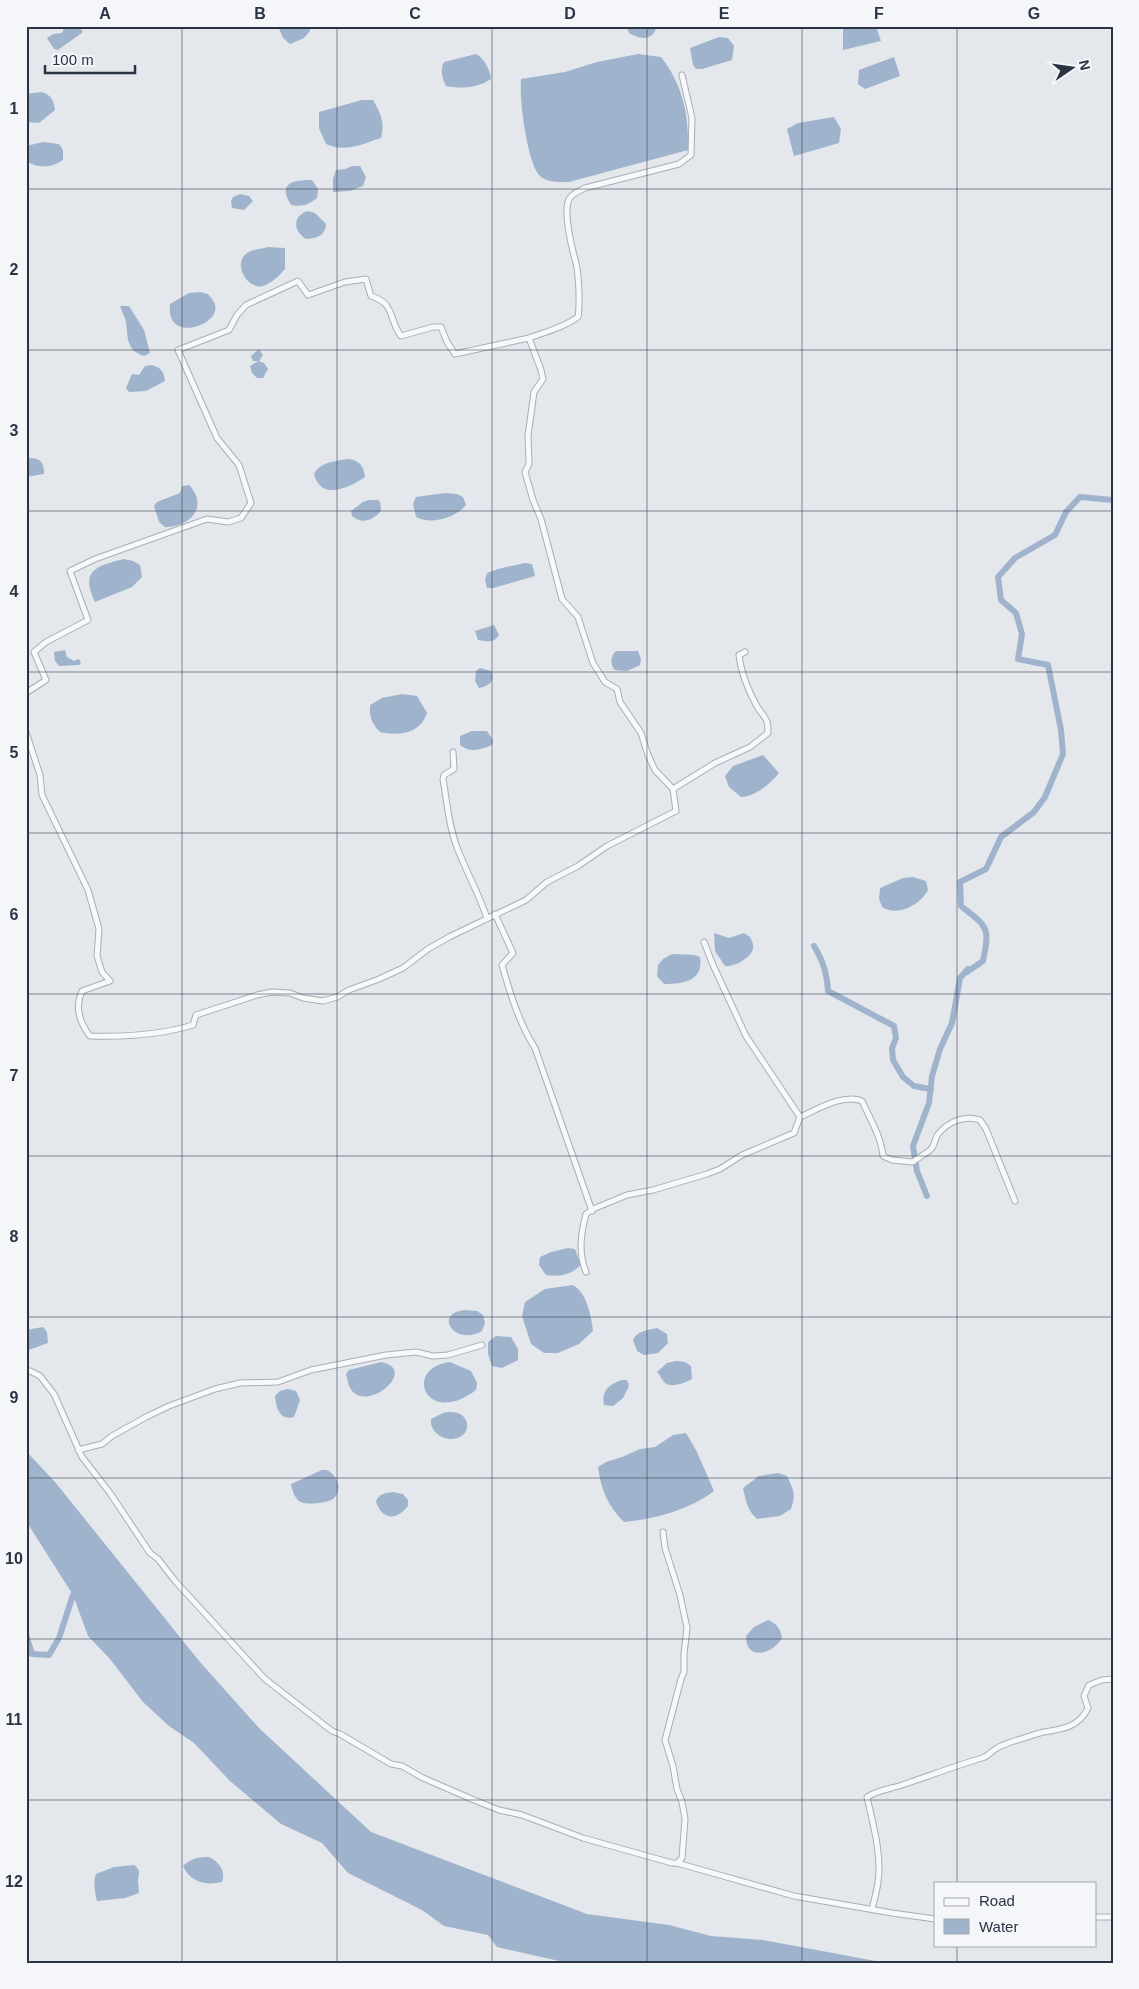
<svg xmlns="http://www.w3.org/2000/svg" width="1139" height="1989" font-family="Helvetica,sans-serif">
	<style>
		.water { fill: #9fb4cc }
		.lines { fill: none; stroke-linecap: round; stroke-linejoin: round }
		.canal { stroke: #9fb4cc; stroke-width: 6 }
		.minor-casing { stroke: #a9aeb7; stroke-width: 7 }
		.minor { stroke: #f7f8fa; stroke-width: 5 }
		.grid { fill: none; stroke: #2b3445; stroke-width: 1; stroke-opacity: 0.55 }
		.neatline { fill: none; stroke: #2b3445; stroke-width: 2 }
		.grid-label { font-size: 16px; text-anchor: middle; font-weight: bold; fill: #2b3445 }
	</style>
	<rect width="100%" height="100%" fill="#e4e7ec"/>
	<!-- water -->
	<g class="water">
		<polygon points="65,26 78,26 83,32 58,50 54,49 47,38 53,34 62,33"/>
		<polygon points="278,26 310,26 310,31 304,38 290,44 283,38"/>
		<path d="M626,26H657C653,41 640,40 629,33Z"/>
		<polygon points="843,26 876,26 881,41 843,50"/>
		<polygon points="719,37 728,38 734,46 732,60 702,69 696,69 693,65 690,48"/>
		<path d="M476,54C484,58 490,70 491,79C478,88 460,89 446,86C442,78 440,69 444,62Z"/>
		<path d="M638,54L661,57C683,85 689,115 688,150L569,182C559,182 546,183 539,175C527,161 519,98 521,79L565,72L597,62Z"/>
		<polygon points="894,57 900,76 865,89 858,84 859,70"/>
		<path d="M41,92C51,94 54,101 55,110L39,123L26,122V94Z"/>
		<path d="M362,100H373C381,114 385,122 381,138C362,144 346,153 326,144L319,128V112Z"/>
		<polygon points="834,117 841,129 839,143 794,156 787,129 798,123"/>
		<path d="M43,142L59,144L63,150V160C53,167 37,170 26,160V146Z"/>
		<polygon points="352,166 360,166 366,177 363,186 350,191 333,192 333,179 336,170 345,169"/>
		<path d="M312,180L318,189L317,198C308,205 302,207 291,205C277,183 293,180 312,180Z"/>
		<polygon points="240,194 249,196 253,201 244,210 232,208 231,201 233,197"/>
		<path d="M308,211L315,213L326,224C325,236 317,238 306,239C293,231 292,216 308,211Z"/>
		<path d="M268,247L285,248V269C279,276 272,283 263,286C246,290 231,261 249,252C254,249 262,249 268,247Z"/>
		<path d="M200,292L208,294C212,299 217,304 215,311C212,327 166,342 170,304L189,293Z"/>
		<path d="M120,306H129L144,330L150,353L144,356C126,350 128,338 126,322C125,317 122,312 120,306Z"/>
		<polygon points="259,349 263,355 259,361 264,363 268,369 263,378 257,378 252,373 250,366 258,361 253,361 251,356"/>
		<path d="M152,365C161,368 164,371 165,381L146,391L129,392L126,388L132,374L139,375L145,366Z"/>
		<path d="M30,458C41,458 44,463 44,474L26,477V459Z"/>
		<path d="M348,459C359,460 364,466 365,477C350,487 321,502 314,474C320,462 336,461 348,459Z"/>
		<path d="M189,485C209,506 191,527 165,527L159,522L154,506L157,502L180,493L182,486Z"/>
		<path d="M445,493L457,494L463,497L466,505C456,518 430,525 416,517L413,504L416,497Z"/>
		<path d="M369,500H378L380,502L381,511C373,520 362,525 352,516L351,511L363,502Z"/>
		<path d="M124,559L133,561L140,565L142,577L132,587L95,602C80,571 95,566 124,559Z"/>
		<polygon points="525,563 532,564 535,576 493,588 487,588 485,580 487,573 498,569"/>
		<path d="M494,625L499,635C494,644 486,641 478,640L475,631Z"/>
		<polygon points="65,650 67,657 74,661 79,659 81,663 79,665 59,666 55,661 54,652"/>
		<path d="M616,651H638L641,659L640,665L627,671L615,670C610,665 610,656 616,651Z"/>
		<path d="M480,668L491,671C496,682 488,686 479,688L475,681L476,671Z"/>
		<path d="M402,694L417,696L427,713C420,734 399,736 380,732C372,724 369,717 370,705L382,698Z"/>
		<path d="M472,731H487L493,740L492,745C481,750 469,753 460,745V736Z"/>
		<path d="M763,755L779,773C770,784 755,797 741,797L729,787L725,776L733,766Z"/>
		<path d="M913,877L926,881L928,890C920,905 898,917 882,907L879,899L880,888L903,878Z"/>
		<path d="M714,933L729,938L744,933L750,937C752,941 754,945 753,949C750,959 734,967 725,966L715,951Z"/>
		<path d="M672,954L694,955L700,957C704,981 683,984 664,984L657,976L658,965L663,959Z"/>
		<path d="M568,1248L575,1249L581,1265C570,1275 561,1277 546,1275L539,1265L540,1257L551,1252Z"/>
		<path d="M573,1285C587,1293 591,1316 593,1331L579,1344L558,1353H544L531,1344L522,1316L525,1302L545,1289Z"/>
		<path d="M465,1310L477,1311L483,1315L485,1323L482,1331C455,1347 432,1313 465,1310Z"/>
		<polygon points="43,1327 47,1332 48,1343 26,1351 26,1330"/>
		<path d="M657,1328L667,1334L668,1343L658,1353L644,1355L637,1351L633,1340C637,1331 648,1330 657,1328Z"/>
		<polygon points="496,1336 511,1337 518,1349 518,1360 502,1368 492,1366 488,1354 488,1342"/>
		<path d="M676,1361L685,1362L691,1366L692,1379C685,1383 670,1389 664,1382C661,1378 660,1375 657,1372L667,1363Z"/>
		<path d="M381,1362C418,1369 371,1410 353,1392C348,1387 348,1380 346,1374L349,1370Z"/>
		<path d="M450,1362L471,1371L477,1383L476,1390C426,1428 402,1368 450,1362Z"/>
		<path d="M622,1380H627L629,1386L623,1398L613,1406L604,1405C601,1391 609,1384 622,1380Z"/>
		<path d="M288,1389L296,1391L300,1400L294,1417C279,1421 276,1407 275,1396L280,1391Z"/>
		<path d="M448,1412C452,1412 457,1412 460,1414C468,1418 470,1429 463,1435C451,1445 429,1435 431,1419L443,1413Z"/>
		<path d="M686,1433L697,1452L714,1491C689,1510 655,1519 624,1522C608,1506 601,1490 598,1467L606,1462L622,1457L640,1449L655,1447L673,1435Z"/>
		<polygon points="26,1451 55,1482 200,1662 259,1728 371,1832 587,1914 669,1925 711,1936 763,1940 886,1963 568,1963 497,1947 488,1935 444,1926 422,1910 348,1873 322,1843 281,1824 230,1781 194,1743 169,1726 143,1702 110,1659 88,1636 73,1595 26,1521"/>
		<path d="M322,1470H327C337,1475 344,1490 333,1499C327,1503 305,1506 299,1501C294,1497 292,1489 291,1484Z"/>
		<path d="M778,1473L787,1476C794,1491 796,1494 791,1509L780,1516L757,1519C747,1510 746,1501 743,1488L759,1476Z"/>
		<path d="M393,1492L403,1494L408,1500V1506C397,1520 383,1521 376,1502C378,1494 385,1493 393,1492Z"/>
		<path d="M768,1620C777,1624 780,1628 782,1638C773,1654 746,1662 746,1636L754,1627Z"/>
		<path d="M209,1857C219,1862 226,1871 222,1882C206,1886 190,1882 183,1866C192,1858 198,1857 209,1857Z"/>
		<path d="M134,1865C141,1871 139,1872 138,1880C138,1884 139,1889 139,1893L125,1898L97,1901C95,1894 93,1880 96,1874L114,1867Z"/>
	</g>
	<g class="lines">
		<!-- canal -->
		<g class="canal">
			<path d="M814,946C823,961 827,973 828,991L894,1026L896,1038L892,1048L893,1060L903,1077L914,1086L931,1089"/>
			<path d="M967,972L983,961C990,927 988,927 961,906L960,882L986,869L1001,837L1034,812L1045,797L1063,754L1061,730L1048,665L1018,659L1022,634L1016,613L1001,600L998,577L1015,558L1055,535L1066,512L1080,497L1113,500"/>
			<polyline points="927,1196 917,1171 913,1146 929,1103 932,1076 940,1049 952,1023 960,978 968,969"/>
			<polyline points="26,1635 32,1654 49,1655 59,1638 73,1595"/>
		</g>
		<defs>
			<g id="minor">
				<path d="M682,75L692,118L691,155L679,164L585,188C578,192 570,194 568,202C564,216 572,249 576,263C579,276 580,304 578,317C564,327 546,332 529,338L541,370L543,379L534,392L528,436L529,464L525,472L533,500L541,519L562,599L578,617L593,663L605,682L617,689L620,702L641,733L648,755L655,770L673,789L715,763L750,747L768,733C768,718 766,720 758,708C749,692 741,673 739,655L745,652"/>
				<path d="M26,693L46,680L34,652L46,642L88,620L70,571L95,559L207,519L228,522L241,518L251,503L239,465L217,438L178,350L229,330L237,315L246,305L298,281L308,295L345,282L366,279L371,296C396,304 388,319 401,336L433,327H441L447,342L455,354L529,338"/>
				<path d="M26,732L40,775L42,795L88,890L99,929L97,956L102,972L110,981L82,991C74,1008 80,1023 90,1036C124,1037 160,1035 193,1025L196,1015L257,995L272,992L290,993L303,998L323,1001L337,997L349,990L379,979L403,968L428,949L449,937L526,900L547,882L578,866L607,846L676,811L673,789"/>
				<path d="M453,752L454,769L444,775L443,779C447,802 449,828 458,850C467,873 479,894 487,918"/>
				<path d="M495,914L513,953L502,965C510,993 519,1023 535,1048L592,1211"/>
				<path d="M704,942L713,965L746,1036L800,1117C816,1110 844,1093 862,1101C870,1119 881,1136 883,1156L892,1160L913,1162C918,1157 927,1154 932,1148C935,1144 935,1138 938,1134C949,1121 965,1115 980,1120L986,1129L1015,1201"/>
				<path d="M586,1272C578,1253 581,1233 586,1214L593,1209L627,1195L653,1190L707,1174L720,1169L742,1155L794,1133L800,1117"/>
				<polyline points="26,1372 30,1371 40,1376 54,1394 82,1457 110,1493 150,1553 158,1559 176,1582 265,1679 332,1731 340,1734 391,1764 402,1766 423,1778 474,1800 499,1810 522,1815 583,1838 672,1863 677,1863 794,1896 892,1913 935,1919"/>
				<polyline points="78,1450 102,1444 112,1436 146,1417 169,1406 215,1389 240,1383 278,1382 311,1370 386,1355 416,1352 433,1356 448,1355 482,1345"/>
				<polyline points="663,1532 665,1548 680,1595 687,1628 684,1654 684,1672 681,1679 665,1740 673,1766 677,1789 682,1802 685,1819 682,1858 677,1863"/>
				<path d="M872,1909C874,1900 877,1891 878,1882C882,1855 873,1824 867,1797C878,1790 890,1789 902,1785C929,1776 955,1766 982,1758C987,1757 990,1753 994,1750C999,1746 1006,1744 1011,1742C1022,1739 1034,1734 1044,1732C1063,1729 1079,1727 1088,1708L1084,1696L1089,1685L1102,1680L1113,1679"/>
				<polyline points="1095,1917 1113,1917"/>
			</g>
		</defs>
		<!-- minor casing -->
		<use href="#minor" class="minor-casing"/>
		<!-- minor -->
		<use href="#minor" class="minor"/>
	</g>
	<!-- grid -->
	<path class="grid" d="M182,26V1963M337,26V1963M492,26V1963M647,26V1963M802,26V1963M957,26V1883M26,189H1113M26,350H1113M26,511H1113M26,672H1113M26,833H1113M26,994H1113M26,1156H1113M26,1317H1113M26,1478H1113M26,1639H1113M26,1800H1113M957,1945V1963"/>
	<!-- border -->
	<rect width="1139" height="1989" fill="none" stroke="#f4f6f9" stroke-width="55"/>
	<!-- legend -->
	<rect x="934" y="1882" width="162" height="65" fill="#f4f6f9" stroke="#a4a8b1"/>
	<rect x="944" y="1898" width="25" height="8" fill="#f7f8fa" stroke="#a4a8b1"/>
	<text x="979" y="1906" font-size="15" fill="#2b3445">Road</text>
	<rect x="944" y="1919" width="25" height="15" fill="#9fb4cc" stroke="#a4a8b1"/>
	<text x="979" y="1932" font-size="15" fill="#2b3445">Water</text>
	<!-- north arrow -->
	<g transform="translate(1072 68) rotate(77)" stroke="#f4f6f9" stroke-width="4" paint-order="stroke">
	<path d="M0-4L9 19L0 12L-9 19Z" fill="#2b3445"/>
	<text y="-8" font-size="14" font-weight="bold" text-anchor="middle" fill="#2b3445">N</text>
	</g>
	<!-- scale -->
	<path d="M45 65v8h90v-8" fill="none" stroke="#2b3445" stroke-width="2.5"/>
	<text x="52" y="65" font-size="15" fill="#2b3445" stroke="#f4f6f9" stroke-width="4" paint-order="stroke">100 m</text>
	<rect x="28" y="28" width="1084" height="1934" class="neatline"/>
	<g class="grid-label">
		<text x="105" y="19">A</text>
		<text x="260" y="19">B</text>
		<text x="415" y="19">C</text>
		<text x="570" y="19">D</text>
		<text x="724" y="19">E</text>
		<text x="879" y="19">F</text>
		<text x="1034" y="19">G</text>
		<text x="14" y="114">1</text>
		<text x="14" y="275">2</text>
		<text x="14" y="436">3</text>
		<text x="14" y="597">4</text>
		<text x="14" y="758">5</text>
		<text x="14" y="920">6</text>
		<text x="14" y="1081">7</text>
		<text x="14" y="1242">8</text>
		<text x="14" y="1403">9</text>
		<text x="14" y="1564">10</text>
		<text x="14" y="1725">11</text>
		<text x="14" y="1887">12</text>
	</g>
</svg>
